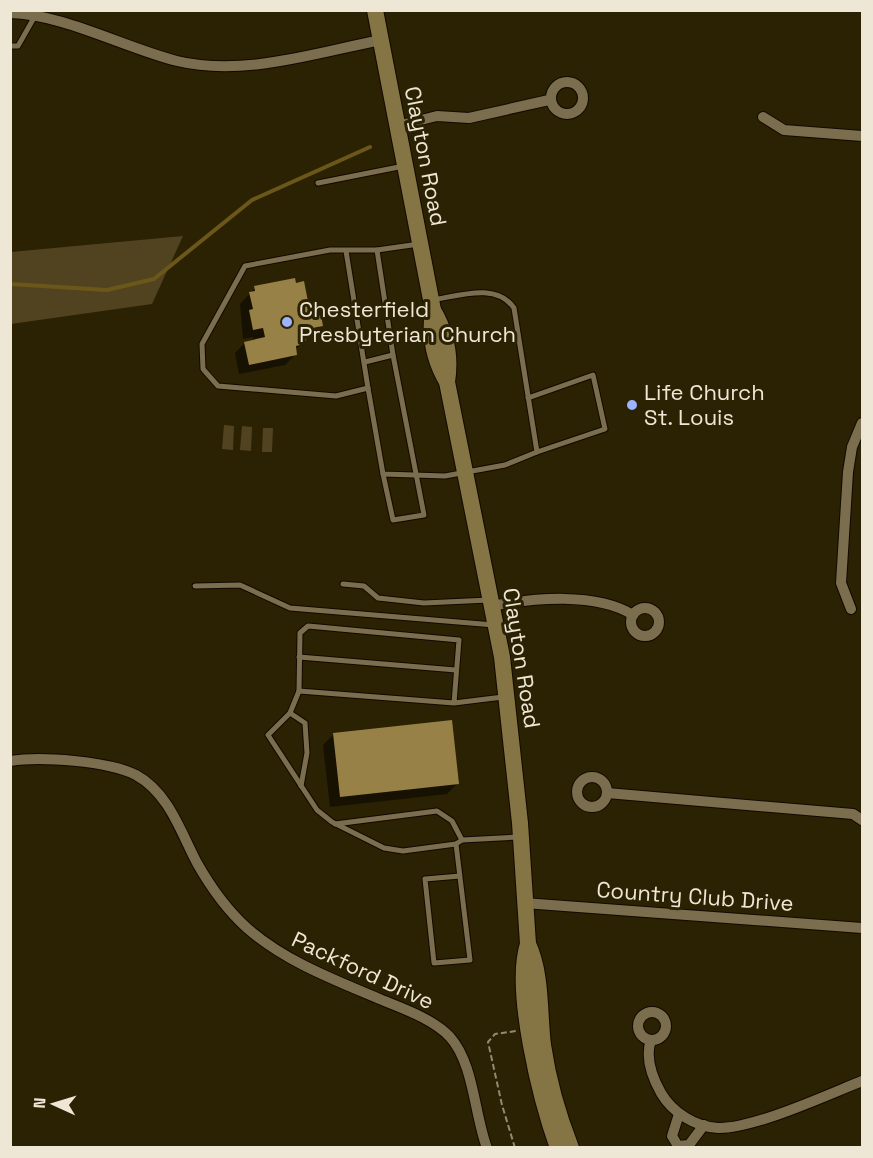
<svg xmlns="http://www.w3.org/2000/svg" width="873" height="1158" font-family="'Space Grotesk',sans-serif">
	<style>
		.green { fill: #51431f }
		.shadow { fill: #0007 }
		.lines { fill: none; stroke-linecap: round; stroke-linejoin: round }
		.stream { stroke: #6c571a; stroke-width: 4 }
		.building { fill: #978146 }
		.lane-casing { stroke: #120a00; stroke-width: 7 }
		.street-casing { stroke: #120a00; stroke-width: 12 }
		.secondary-casing { stroke: #120a00; stroke-width: 18 }
		.path { stroke: #928972; stroke-width: 2; stroke-dasharray: 6 3; stroke-linecap: butt }
		.lane { stroke: #7a6e4f; stroke-width: 5 }
		.street { stroke: #7a6e4f; stroke-width: 10 }
		.secondary { stroke: #857444; stroke-width: 16 }
		.poi-dot { fill: #9bb4fd; stroke: #2b2103; stroke-width: 2 }
		.labels { text-anchor: middle; stroke-width: 6; stroke-linejoin: round; paint-order: stroke }
		.street-label { font-size: 22px; fill: #eee7d6; stroke: #2b2103 }
		.poi-label { font-size: 22px; fill: #eee7d6; stroke: #2b2103; text-anchor: start }
	</style>
	<rect width="100%" height="100%" fill="#2b2103"/>
	<!-- green -->
	<g class="green">
		<polygon points="183,236 152,304 11,324 11,252"/>
		<polygon points="224,425 234,426 233,450 222,449"/>
		<polygon points="242,426 252,427 251,451 240,450"/>
		<polygon points="263,428 273,428 272,452 262,452"/>
	</g>
	<!-- shadow -->
	<g class="shadow">
		<polygon points="255,288 321,325 311,336 306,337 295,351 296,354 285,365 239,374 235,353 245,343 254,341 253,337 243,339 240,304"/>
		<polygon points="333,735 458,783 447,794 330,807 323,745"/>
	</g>
	<g class="lines">
		<!-- stream -->
		<polyline class="stream" points="10,284 107,290 154,279 252,200 370,147"/>
	</g>
	<!-- building -->
	<g class="building">
		<polygon points="295,278 296,283 304,281 311,317 321,315 323,326 308,329 309,333 304,344 296,346 297,355 249,365 244,342 265,337 263,328 253,330 249,310 253,309 249,292 255,291 254,286"/>
		<polygon points="452,720 459,784 340,797 333,733"/>
	</g>
	<g class="lines">
		<defs>
			<g id="lane">
				<polyline points="10,46 18,46 35,16"/>
				<polyline points="318,183 404,166"/>
				<polyline points="377,250 393,355"/>
				<polyline points="346,251 368,388 336,396 218,386 203,369 202,344 245,266 330,250 377,250 419,244"/>
				<polyline points="365,362 393,355 424,515 393,520 383,474"/>
				<path d="M368,388L383,474L445,476L505,465L537,452L514,308C496,282 459,296 432,300"/>
				<polyline points="528,398 593,375 605,429 537,452"/>
				<polyline points="343,584 364,586 378,598 424,603 489,600"/>
				<polyline points="195,586 240,585 290,608 494,625"/>
				<polyline points="299,657 456,670"/>
				<polyline points="299,691 290,713 268,735 317,810 332,822 384,848 403,851 456,844 462,840 518,837"/>
				<polyline points="454,703 459,640 308,626 300,633 299,691 454,703 503,697"/>
				<polyline points="290,713 305,723 307,753 301,786"/>
				<polyline points="335,824 437,811 452,821 462,840"/>
				<polyline points="456,844 470,960 434,963 425,879 460,876"/>
			</g>
			<g id="street">
				<path d="M10,13C63,14 125,48 177,61C243,77 315,53 381,40"/>
				<circle cx="567" cy="98" r="16"/>
				<polyline points="763,117 784,130 862,136"/>
				<polyline points="397,126 437,116 469,118 549,100"/>
				<path d="M492,606C534,598 596,592 633,615"/>
				<circle cx="645" cy="622" r="14"/>
				<polyline points="851,609 841,583 848,472 852,447 862,423"/>
				<path d="M10,761C41,756 108,761 136,775C169,793 181,833 197,863C210,886 227,910 247,928C286,962 335,980 382,1000C404,1009 433,1019 450,1037C474,1064 474,1113 487,1148"/>
				<circle cx="592" cy="792" r="15"/>
				<polyline points="607,793 853,814 862,820"/>
				<polyline points="524,903 862,928"/>
				<circle cx="652" cy="1026" r="14"/>
				<path d="M651,1040C645,1057 652,1077 661,1093C672,1112 695,1127 718,1128C753,1129 827,1095 862,1081"/>
				<polyline points="679,1114 672,1136 678,1146 689,1145 704,1125"/>
			</g>
			<g id="secondary">
				<path d="M375,10L433,310C446,332 451,357 447,382"/>
				<path d="M433,310C429,336 434,360 447,382L502,657L520,823L528,944C542,974 539,1012 543,1045C548,1079 558,1115 571,1148"/>
				<path d="M528,944C513,990 541,1101 558,1148"/>
			</g>
		</defs>
		<!-- lane casing -->
		<use href="#lane" class="lane-casing"/>
		<!-- street casing -->
		<use href="#street" class="street-casing"/>
		<!-- secondary casing -->
		<use href="#secondary" class="secondary-casing"/>
		<!-- path -->
		<polyline class="path" points="515,1148 502,1105 488,1042 495,1034 516,1031"/>
		<!-- lane -->
		<use href="#lane" class="lane"/>
		<!-- street -->
		<use href="#street" class="street"/>
		<!-- secondary -->
		<use href="#secondary" class="secondary"/>
	</g>
	<!-- markers -->
	<g class="poi-dot">
		<circle cx="287" cy="322" r="6"/>
		<circle cx="632" cy="405" r="6"/>
	</g>
	<g class="labels">
		<!-- street labels -->
		<g class="street-label">
			<text transform="translate(426 156) rotate(79)" y="8">Clayton Road</text>
			<text transform="translate(522 658) rotate(81)" y="8">Clayton Road</text>
			<text transform="translate(695 896) rotate(4)" y="8">Country Club Drive</text>
			<text transform="translate(363 970) rotate(25)" y="8">Packford Drive</text>
		</g>
		<!-- poi labels -->
		<g class="poi-label">
			<text x="299" y="317">Chesterfield<tspan x="299" dy="25">Presbyterian Church</tspan></text>
			<text x="644" y="400">Life Church<tspan x="644" dy="25">St. Louis</tspan></text>
		</g>
	</g>
	<!-- border -->
	<rect width="873" height="1158" fill="none" stroke="#eee7d6" stroke-width="24"/>
	<!-- north arrow -->
	<g transform="translate(54 1104) rotate(274)" stroke="#2b2103" stroke-width="4.5" paint-order="stroke">
	<path d="M0-4.5L10 22L0 15L-10 22Z" fill="#eee7d6"/>
	<text y="-9" font-size="16" font-weight="bold" text-anchor="middle" fill="#eee7d6">N</text>
	</g>
</svg>
